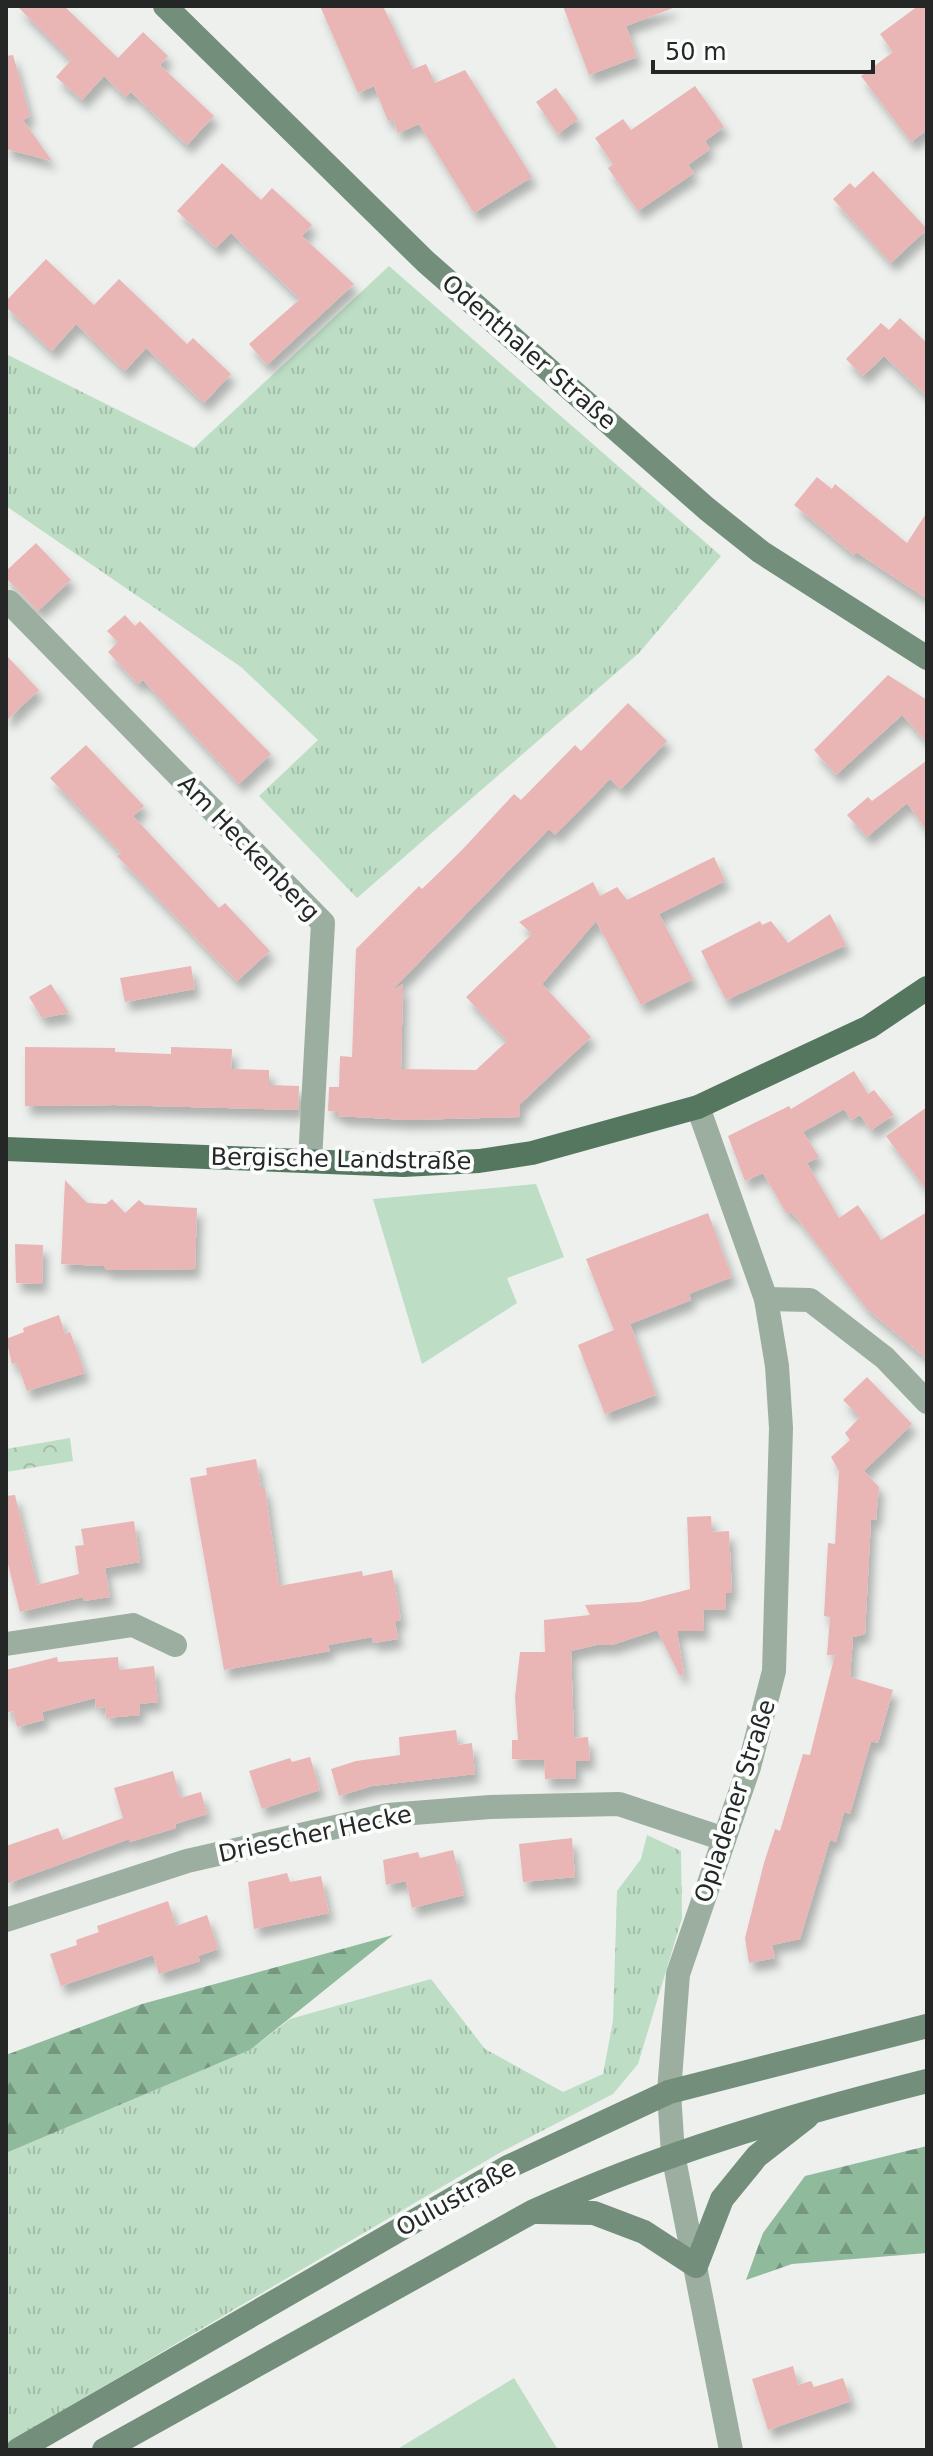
<svg xmlns="http://www.w3.org/2000/svg" width="933" height="2456" font-family="'DejaVu Sans',sans-serif">
	<style>
		.grass { fill: url(#grass-tufts) }
		.forest { fill: url(#forest-firs) }
		.park { fill: url(#park-crowns) }
		.pitch { fill: #bdddc5 }
		.building { fill: #eab5b5; filter: url(#shadow) }
		.lines { fill: none; stroke-linecap: round; stroke-linejoin: round }
		.minor { stroke: #9caea0; stroke-width: 24 }
		.secondary { stroke: #738e7a; stroke-width: 24 }
		.primary { stroke: #56775f; stroke-width: 24 }
		.labels { text-anchor: middle; stroke-width: 8; stroke-linejoin: round; paint-order: stroke }
		.street-label { font-size: 24px; fill: #252726; stroke: #fafdfb }
	</style>
	<defs>
		<pattern id="grass-tufts" width="24" height="20" patternUnits="userSpaceOnUse" patternTransform="scale(2)"><rect width="24" height="20" fill="#bdddc5"/><path d="M3 7l-1-3M5 7V3M7 7l1-3M15 17l-1-3M17 17v-4M19 17l1-3" fill="none" stroke="#a2bea9"/></pattern>
		<pattern id="forest-firs" width="22" height="20" patternUnits="userSpaceOnUse" patternTransform="scale(2)"><rect width="22" height="20" fill="#90ba9c"/><path d="M5 1l3.5 6h-7zM16 11l3.5 6h-7z" fill="#75977f"/></pattern>
		<pattern id="park-crowns" width="20" height="18" patternUnits="userSpaceOnUse" patternTransform="scale(2)"><rect width="20" height="18" fill="#bdddc5"/><path d="M2 6a3 3 0 1 1 6 0M12 15a3 3 0 1 1 6 0" fill="none" stroke="#a2bea9"/></pattern>
		<filter id="shadow"><feDropShadow dx="5" dy="9" stdDeviation="4" flood-color="#0004"/></filter>
	</defs>
	<rect width="100%" height="100%" fill="#edf0ed"/>
	<!-- grass -->
	<g class="grass">
		<polygon points="389,266 721,556 639,653 357,898 259,796 318,740 241,667 6,506 6,354 194,448"/>
		<polygon points="647,1835 681,1851 682,1918 638,2064 613,2094 501,2152 6,2444 6,2153 250,2050 290,2019 431,1979 485,2049 563,2092 603,2074 613,2021 617,1891 641,1859"/>
	</g>
	<!-- forest -->
	<g class="forest">
		<polygon points="393,1935 250,2050 6,2153 6,2055 142,2004"/>
		<polygon points="927,2146 927,2253 792,2264 746,2280 763,2233 805,2176"/>
	</g>
	<!-- park -->
	<polygon class="park" points="70,1438 73,1461 6,1472 6,1449"/>
	<!-- pitch -->
	<g class="pitch">
		<polygon points="536,1184 564,1257 507,1278 517,1303 422,1364 373,1199"/>
		<polygon points="514,2378 558,2450 396,2450"/>
	</g>
	<!-- building -->
	<g class="building">
		<polygon points="17,6 64,6 118,58 143,32 168,56 160,65 214,116 187,145 131,92 126,97 104,76 82,100 56,77 71,60"/>
		<polygon points="320,6 383,6 413,69 426,64 435,83 465,70 532,177 474,213 419,124 398,133 393,119 388,121 374,86 358,93"/>
		<polygon points="563,6 673,6 673,8 626,26 637,57 589,75"/>
		<polygon points="918,6 927,6 927,130 911,142 861,76 893,52 880,34"/>
		<polygon points="13,55 30,116 23,120 52,161 6,149 6,56"/>
		<polygon points="695,86 724,127 705,141 710,149 688,165 694,173 638,211 608,168 613,164 595,138 623,119 631,130"/>
		<polygon points="556,88 578,119 558,134 536,102"/>
		<polygon points="222,163 261,200 272,188 312,225 302,236 354,284 267,365 249,344 300,299 231,233 216,248 177,211"/>
		<polygon points="873,171 927,229 891,263 833,199 850,183 855,188"/>
		<polygon points="46,259 94,305 119,279 187,344 193,338 231,374 204,403 146,348 125,371 76,324 52,351 6,307 6,301"/>
		<polygon points="900,318 927,343 927,396 884,356 863,376 846,359 881,323 889,330"/>
		<polygon points="817,477 832,489 835,484 907,543 927,512 927,599 856,552 854,555 794,505"/>
		<polygon points="36,543 71,580 38,611 6,578 6,571"/>
		<polygon points="125,615 135,626 140,621 271,754 239,784 143,680 138,684 108,652 118,642 107,631"/>
		<polygon points="6,655 39,690 6,721"/>
		<polygon points="888,675 927,700 927,742 902,715 836,775 814,750"/>
		<polygon points="628,703 667,741 621,789 610,779 555,835 549,829 391,991 403,984 401,1069 476,1070 507,1041 466,997 532,934 519,922 593,882 600,896 617,887 627,900 714,857 725,881 659,914 693,979 641,1005 596,921 542,984 591,1037 520,1104 519,1117 408,1120 338,1116 338,1112 328,1111 329,1087 339,1087 340,1056 352,1057 356,949 419,886 422,889 461,851 514,794 521,800 575,745 581,751"/>
		<polygon points="86,745 144,806 133,816 219,908 225,903 270,951 237,981 117,856 121,853 50,778"/>
		<polygon points="926,761 927,831 907,803 867,837 847,815 868,797 872,801"/>
		<polygon points="830,914 846,945 726,1000 701,951 760,921 762,925 771,921 788,943"/>
		<polygon points="191,966 195,989 125,1002 120,978"/>
		<polygon points="51,984 69,1013 42,1018 29,997"/>
		<polygon points="25,1047 115,1048 115,1052 171,1054 171,1047 232,1049 231,1069 269,1070 269,1085 299,1086 298,1110 114,1105 25,1106"/>
		<polygon points="854,1071 868,1094 874,1090 894,1115 871,1130 860,1115 851,1120 844,1109 803,1132 819,1157 807,1163 839,1218 858,1205 881,1240 927,1212 927,1359 867,1309 800,1222 791,1212 787,1214 763,1173 745,1181 728,1136 789,1106 791,1109"/>
		<polygon points="927,1107 927,1191 886,1136"/>
		<polygon points="65,1180 87,1203 106,1204 112,1199 125,1213 139,1200 145,1205 197,1208 195,1269 107,1270 104,1266 61,1264"/>
		<polygon points="708,1213 732,1277 689,1294 691,1300 630,1324 656,1395 605,1414 578,1345 621,1327 614,1330 586,1259"/>
		<polygon points="15,1244 43,1245 42,1284 16,1283"/>
		<polygon points="59,1315 65,1334 70,1332 85,1373 27,1391 17,1363 12,1364 6,1339 24,1332 23,1328"/>
		<polygon points="867,1377 912,1424 864,1471 879,1487 876,1520 871,1519 865,1634 853,1637 850,1677 893,1690 878,1743 871,1741 850,1814 844,1812 836,1842 830,1840 800,1939 772,1945 775,1958 749,1963 745,1938 764,1863 775,1829 780,1831 803,1754 810,1755 835,1655 827,1655 830,1617 824,1616 828,1543 835,1544 839,1471 831,1457 850,1440 845,1433 860,1417 843,1400"/>
		<polygon points="256,1459 261,1488 265,1488 279,1586 362,1571 363,1576 392,1570 401,1620 395,1621 398,1639 373,1643 372,1637 328,1645 330,1651 224,1670 190,1478 207,1475 206,1468"/>
		<polygon points="15,1495 37,1585 79,1574 75,1546 84,1545 81,1529 134,1521 140,1562 105,1568 110,1597 83,1601 83,1597 20,1612 6,1556 6,1496"/>
		<polygon points="711,1516 712,1532 729,1531 732,1593 726,1593 726,1609 703,1610 704,1631 677,1631 684,1674 680,1676 657,1630 612,1645 596,1645 571,1651 574,1738 588,1737 590,1761 576,1761 576,1778 545,1779 544,1760 512,1759 512,1740 518,1740 515,1697 520,1652 545,1652 544,1620 590,1615 585,1605 640,1602 690,1589 687,1517"/>
		<polygon points="57,1657 58,1662 118,1657 119,1670 154,1666 158,1702 139,1704 140,1715 106,1718 105,1707 96,1708 95,1698 42,1712 44,1720 17,1727 13,1711 6,1713 6,1670"/>
		<polygon points="456,1730 458,1745 472,1743 475,1774 372,1786 339,1796 331,1769 356,1761 400,1755 399,1737"/>
		<polygon points="310,1757 320,1790 262,1809 249,1771 290,1758 292,1762"/>
		<polygon points="173,1771 180,1798 201,1792 207,1814 175,1824 176,1828 130,1842 129,1839 6,1884 6,1846 58,1828 63,1840 123,1818 114,1788"/>
		<polygon points="572,1838 575,1877 523,1882 519,1844"/>
		<polygon points="453,1850 464,1895 412,1908 406,1881 386,1885 383,1860 418,1852 420,1858"/>
		<polygon points="287,1873 290,1882 321,1876 329,1913 254,1929 248,1882"/>
		<polygon points="168,1901 176,1926 207,1915 218,1949 198,1956 200,1961 159,1974 153,1955 61,1986 50,1954 77,1945 76,1940 99,1932 97,1926"/>
		<polygon points="793,2366 798,2385 811,2381 814,2387 843,2378 851,2401 768,2430 752,2379"/>
	</g>
	<g class="lines">
		<!-- minor -->
		<g class="minor">
			<polyline points="9,602 323,923 310,1161"/>
			<polyline points="698,1107 766,1299 777,1366 781,1428 774,1671 749,1767 678,1974 669,2092 673,2154 731,2450"/>
			<polyline points="766,1299 810,1300 885,1358 927,1402"/>
			<polyline points="6,1644 133,1625 175,1645"/>
			<polyline points="6,1920 187,1861 388,1815 490,1807 619,1804 724,1839"/>
		</g>
		<!-- secondary -->
		<g class="secondary">
			<polyline points="165,6 426,262 707,509 761,552 927,658"/>
			<polyline points="538,2212 594,2213 644,2232 696,2266 722,2199 757,2156 807,2117"/>
			<polyline points="18,2450 508,2167 669,2092 927,2026"/>
			<path d="M104,2450L532,2212C659,2154 792,2115 927,2081"/>
		</g>
		<!-- primary -->
		<polyline class="primary" points="6,1149 403,1165 479,1161 532,1153 698,1107 869,1027 927,988"/>
	</g>
	<g class="labels">
		<!-- street labels -->
		<g class="street-label">
			<text transform="translate(529 352) rotate(41)" y="8">Odenthaler Straße</text>
			<text transform="translate(249 848) rotate(46)" y="8">Am Heckenberg</text>
			<text transform="translate(341 1159) rotate(1)" y="8">Bergische Landstraße</text>
			<text transform="translate(735 1801) rotate(-72)" y="8">Opladener Straße</text>
			<text transform="translate(315 1834) rotate(-12)" y="8">Driescher Hecke</text>
			<text transform="translate(456 2198) rotate(-29)" y="8">Oulustraße</text>
		</g>
	</g>
	<!-- border -->
	<rect width="933" height="2456" fill="none" stroke="#252726" stroke-width="16"/>
	<!-- scale -->
	<path d="M653 60v12h220v-12" fill="none" stroke="#252726" stroke-width="4"/>
	<text x="665" y="60" font-size="24" fill="#252726" stroke="#fafdfb" stroke-width="6" paint-order="stroke">50 m</text>
</svg>
